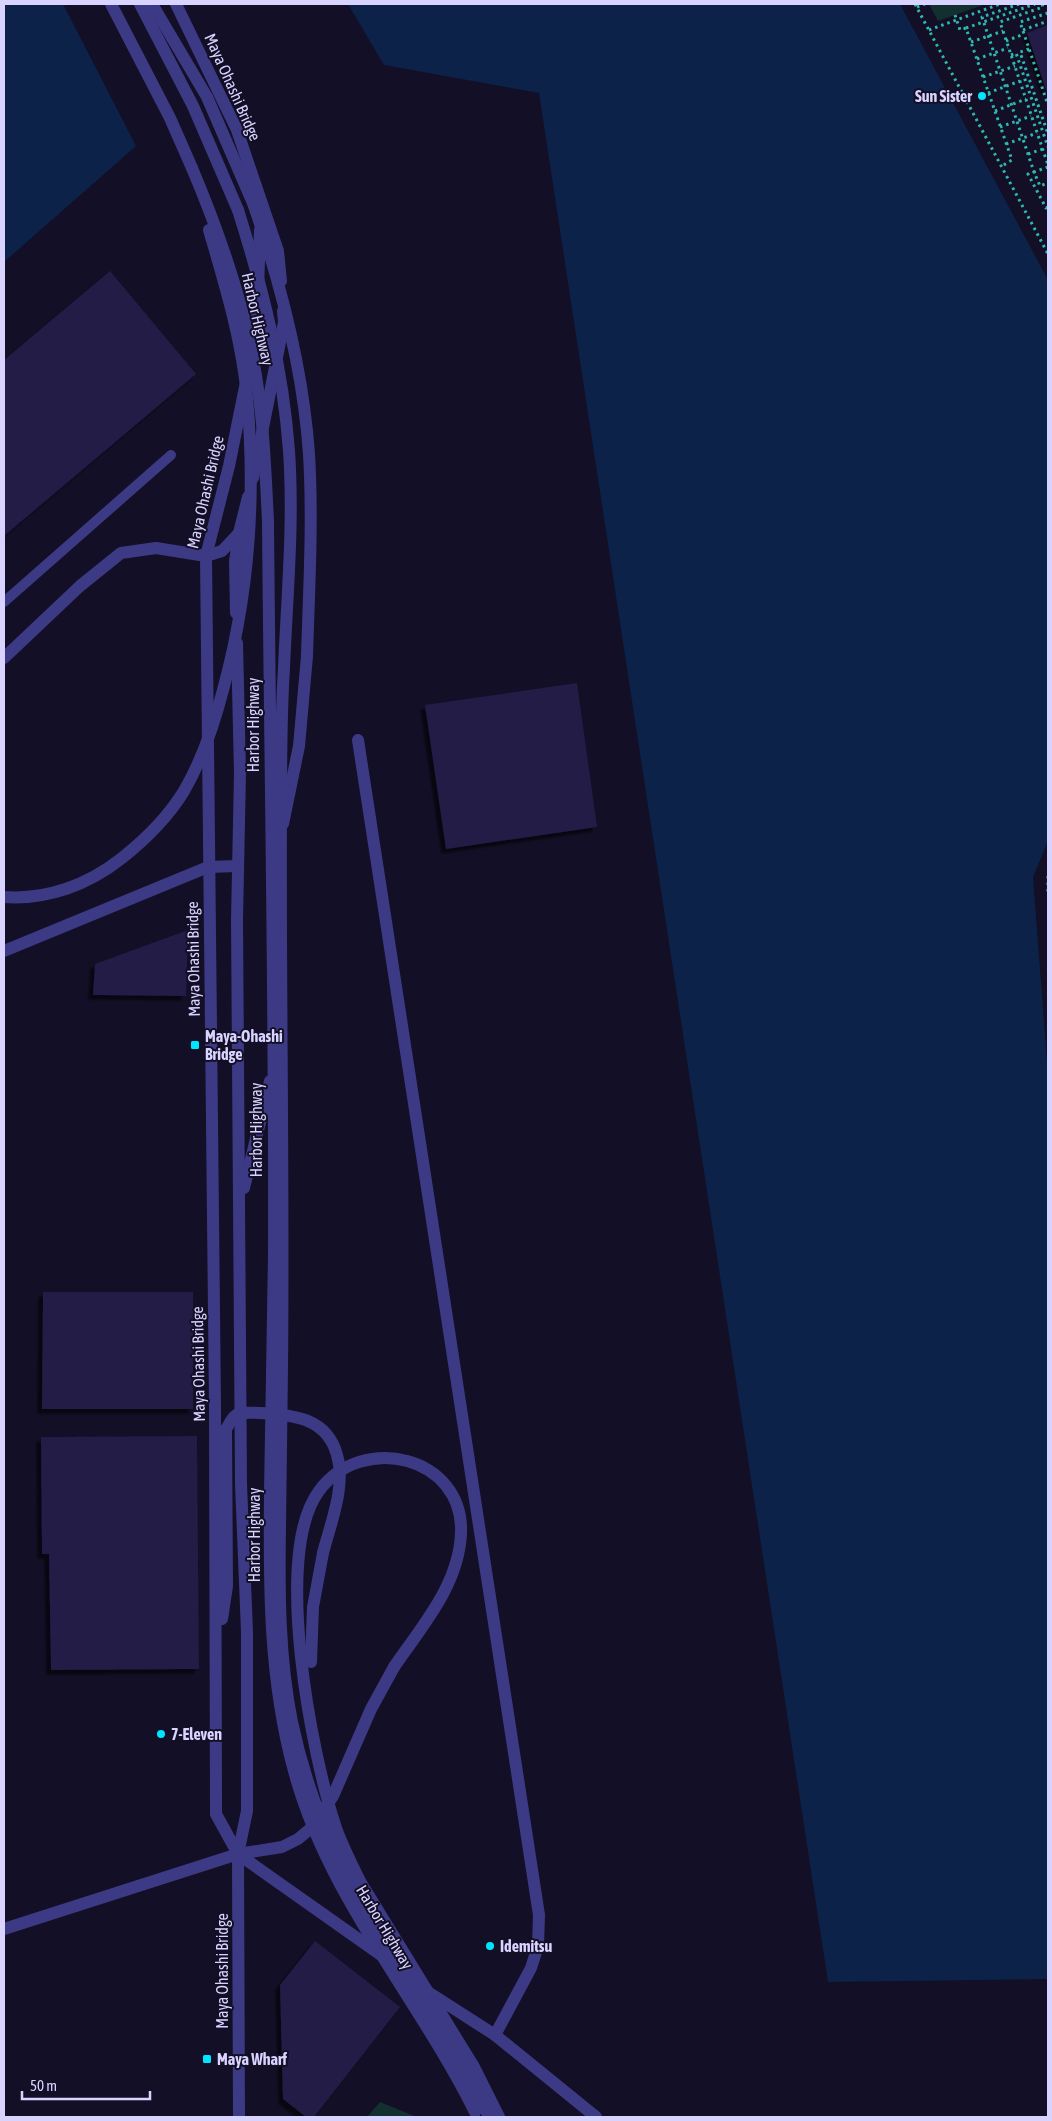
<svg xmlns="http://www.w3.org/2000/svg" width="1052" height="2121" font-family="'Asap Condensed',sans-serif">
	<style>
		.green { fill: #12302f }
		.water { fill: #0c2248 }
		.building { fill: #241b47; filter: url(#shadow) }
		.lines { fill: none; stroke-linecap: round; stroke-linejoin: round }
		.path { stroke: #2fb8b0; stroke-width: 3; stroke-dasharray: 2.5 4; stroke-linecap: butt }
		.service { stroke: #3d3a85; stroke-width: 10 }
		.tertiary { stroke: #3d3a85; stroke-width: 12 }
		.tertiary-bridge { stroke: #3d3a85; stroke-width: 12 }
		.poi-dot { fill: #00e5ff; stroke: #130f26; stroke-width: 2 }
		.labels { text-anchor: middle; stroke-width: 4; stroke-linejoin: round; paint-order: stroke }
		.street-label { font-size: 16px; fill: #d9d4ff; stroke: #130f26 }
		.poi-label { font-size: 16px; font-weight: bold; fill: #d9d4ff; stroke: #130f26; text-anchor: start }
	</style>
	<defs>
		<filter id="shadow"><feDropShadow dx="-4.5" dy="4.5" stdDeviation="1" flood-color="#0009"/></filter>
	</defs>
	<rect width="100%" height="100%" fill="#130f26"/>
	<!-- green -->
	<g class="green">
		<polygon points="929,4 986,4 938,21"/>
		<polygon points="380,2102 417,2117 367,2117"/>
	</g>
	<!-- water -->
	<g class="water">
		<polygon points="4,4 63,4 136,146 4,262"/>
		<polygon points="348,4 900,4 1048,280 1048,841 1033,877 1048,1075 1048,1979 828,1982 539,93 384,65"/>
	</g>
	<!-- building -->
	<g class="building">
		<polygon points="1048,25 1048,90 1046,90 1027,33"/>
		<polygon points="110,271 196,374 4,536 4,360"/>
		<polygon points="577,683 597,827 446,849 425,705"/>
		<polygon points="188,930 186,996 93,995 95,964"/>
		<polygon points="43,1292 193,1292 193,1409 42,1409"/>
		<polygon points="197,1436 199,1669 51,1670 49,1554 42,1554 41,1437"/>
		<polygon points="315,1941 400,2007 314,2117 306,2117 283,2099 280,1985"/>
	</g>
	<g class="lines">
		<!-- path -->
		<g class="path">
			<polyline points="915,4 1048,254"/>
			<polyline points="1019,4 982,17 1034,172 1028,174 1046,208 1048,207"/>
			<polyline points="1042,4 1043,7 1000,22 1048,165"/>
			<polyline points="917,7 925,4"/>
			<polyline points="1048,13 1020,22 1048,105"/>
			<polyline points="955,15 960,30 966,28 1012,160 1002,166"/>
			<polyline points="966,28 1035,4"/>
			<polyline points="929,30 1000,4"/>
			<polyline points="1023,30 1048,21"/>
			<polyline points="1006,41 1024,34"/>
			<polyline points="971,42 1003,31"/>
			<polyline points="1029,49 1020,52 1048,134"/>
			<polyline points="1011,55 1016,53 1048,147"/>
			<polyline points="977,59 1008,48"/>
			<polyline points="983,77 1015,66"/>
			<polyline points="988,93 1020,81"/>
			<polyline points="995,111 1026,99"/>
			<polyline points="1000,127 1031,116"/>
			<polyline points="1006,144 1037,133"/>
			<polyline points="1028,154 1043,149"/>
			<polyline points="1048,167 1034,172 1040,186 1048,183"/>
			<polyline points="1048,876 1048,892"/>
		</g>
		<!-- service -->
		<polyline class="service" points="4,602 171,455"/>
		<!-- tertiary -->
		<g class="tertiary">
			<polyline points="111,4 170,118 192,168"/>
			<polyline points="140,4 193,106 238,210"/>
			<polyline points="152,4 207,97 253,203"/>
			<polyline points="176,4 237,130 278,251 281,281"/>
			<polyline points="251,352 257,322 260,230"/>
			<polyline points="245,387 229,466 206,556 215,1406 216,1814 238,1854 381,1955"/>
			<polyline points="253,478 284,322 283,311"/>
			<polyline points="236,613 235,561 239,533 248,497"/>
			<polyline points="237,643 240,773 237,920 241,1484 247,1632 247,1811 238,1854 239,2117"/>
			<polyline points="4,658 80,586 121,553 156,548 206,556 222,551 239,533"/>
			<polyline points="358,740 539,1915 538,1946 531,1968 495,2035"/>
			<polyline points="283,824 299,746 307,656"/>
			<polyline points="4,951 208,867 238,866"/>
			<polyline points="244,1188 270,1081"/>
			<path d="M222,1619L227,1586L226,1429C229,1425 231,1419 235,1416C241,1411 252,1413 261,1413C294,1415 327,1418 337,1455C346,1486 331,1522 323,1553"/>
			<polyline points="4,1929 238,1854 282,1847 298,1839 310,1829 333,1796 371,1709 394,1667"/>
			<polyline points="428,1992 495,2035 596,2117"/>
		</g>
		<!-- tertiary-bridge -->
		<g class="tertiary-bridge">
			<path d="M192,168C216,225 237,283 250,344C263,402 265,462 268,521C270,766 275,1010 274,1254C273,1334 271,1414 270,1493C269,1587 269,1680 294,1771C328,1898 418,1997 475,2112"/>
			<path d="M253,203C281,284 303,368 309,454C313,521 309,589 307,656"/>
			<path d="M238,210C263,289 283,368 289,451C294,523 287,596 284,668C281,714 281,760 281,806C280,993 284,1180 282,1368C281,1421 281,1473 280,1526C279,1591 279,1658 292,1722C308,1799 341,1873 383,1940C419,1998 461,2053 489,2117"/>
			<path d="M4,897C47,900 88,885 122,858C146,839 168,817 184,791C202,760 214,725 223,690C249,595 256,496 247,397C242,340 225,285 209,230"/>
			<polyline points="311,1662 313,1607 323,1553"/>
			<path d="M394,1667C422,1626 459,1585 461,1533C464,1456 362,1432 319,1491C272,1554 312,1756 336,1828C343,1847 352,1865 361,1883L474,2067L499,2117"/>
		</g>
	</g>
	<!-- markers -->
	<g class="poi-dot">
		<circle cx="982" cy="96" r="5"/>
		<rect x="190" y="1040" width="10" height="10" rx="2.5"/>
		<circle cx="161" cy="1734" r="5"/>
		<circle cx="490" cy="1946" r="5"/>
		<rect x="202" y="2054" width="10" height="10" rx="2.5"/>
	</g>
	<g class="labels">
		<!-- street labels -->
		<g class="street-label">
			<text transform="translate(233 87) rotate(66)" y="6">Maya Ohashi Bridge</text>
			<text transform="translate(258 319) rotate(77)" y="6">Harbor Highway</text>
			<text transform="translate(205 492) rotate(-77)" y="6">Maya Ohashi Bridge</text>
			<text transform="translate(253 725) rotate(-90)" y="6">Harbor Highway</text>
			<text transform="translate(193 959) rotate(-91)" y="6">Maya Ohashi Bridge</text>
			<text transform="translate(256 1130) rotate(-90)" y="6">Harbor Highway</text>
			<text transform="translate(198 1364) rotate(-91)" y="6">Maya Ohashi Bridge</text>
			<text transform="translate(254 1535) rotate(-90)" y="6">Harbor Highway</text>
			<text transform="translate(385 1927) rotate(59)" y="6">Harbor Highway</text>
			<text transform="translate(222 1971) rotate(-90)" y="6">Maya Ohashi Bridge</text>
		</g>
		<!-- poi labels -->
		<g class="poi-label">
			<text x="972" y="102" text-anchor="end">Sun Sister</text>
			<text x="205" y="1042">Maya-Ohashi<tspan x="205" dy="18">Bridge</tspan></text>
			<text x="171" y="1740">7-Eleven</text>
			<text x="500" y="1952">Idemitsu</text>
			<text x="217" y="2065">Maya Wharf</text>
		</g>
	</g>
	<!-- border -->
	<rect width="1052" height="2121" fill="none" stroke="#d9d4ff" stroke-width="10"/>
	<!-- scale -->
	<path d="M22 2091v8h128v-8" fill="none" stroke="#d9d4ff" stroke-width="2.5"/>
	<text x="30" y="2091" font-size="15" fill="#d9d4ff" stroke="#130f26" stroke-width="4" paint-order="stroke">50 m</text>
</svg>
